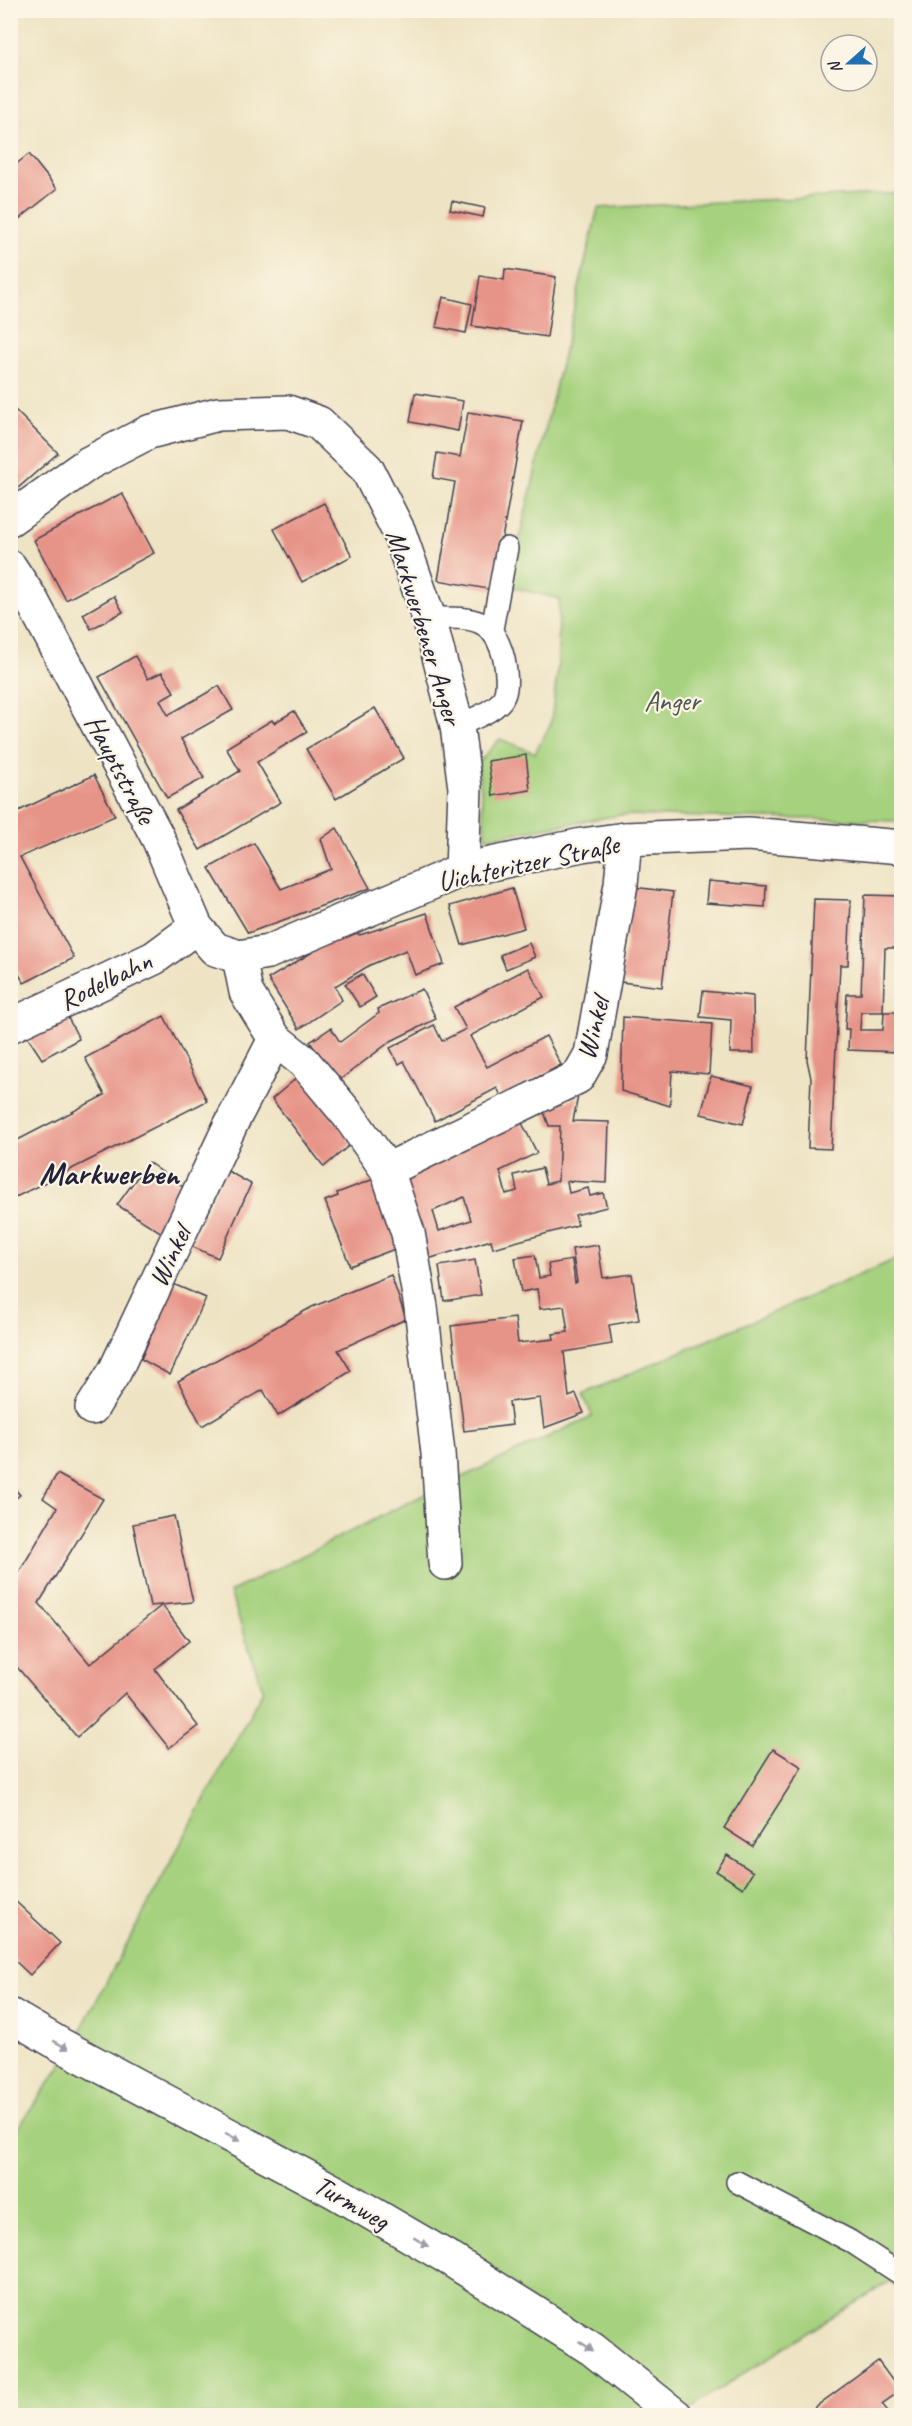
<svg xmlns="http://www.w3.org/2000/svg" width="912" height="2426" font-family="Caveat,sans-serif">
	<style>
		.green { fill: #a6d17e; stroke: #647a5c; stroke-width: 1.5 }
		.building { fill: #e79488; fill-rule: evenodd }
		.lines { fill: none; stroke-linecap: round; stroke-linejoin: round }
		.service-casing { stroke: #413f4f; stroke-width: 24 }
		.minor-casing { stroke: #413f4f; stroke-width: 36 }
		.tertiary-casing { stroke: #413f4f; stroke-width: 36 }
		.secondary-casing { stroke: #413f4f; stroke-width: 36 }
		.service { stroke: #fff; stroke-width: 21 }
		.minor { stroke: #fff; stroke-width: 33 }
		.tertiary { stroke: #fff; stroke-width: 33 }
		.secondary { stroke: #fff; stroke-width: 33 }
		.oneway { fill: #9c9ca7 }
		.labels { text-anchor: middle; stroke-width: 4.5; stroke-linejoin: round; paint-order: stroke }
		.street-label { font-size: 28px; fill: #22223b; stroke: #fcf5e5 }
		.park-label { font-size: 28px; fill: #4a574f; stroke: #fcf5e5 }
		.quarter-label { font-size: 32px; font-weight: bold; fill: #22223b; stroke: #fcf5e5 }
	</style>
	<rect width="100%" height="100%" fill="#fcf5e5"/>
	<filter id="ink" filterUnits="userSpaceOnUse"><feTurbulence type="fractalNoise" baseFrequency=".0167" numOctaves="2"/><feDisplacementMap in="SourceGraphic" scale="12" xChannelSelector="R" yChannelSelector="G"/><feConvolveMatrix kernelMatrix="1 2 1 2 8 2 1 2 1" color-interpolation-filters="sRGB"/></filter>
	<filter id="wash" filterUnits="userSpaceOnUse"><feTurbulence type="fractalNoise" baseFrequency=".008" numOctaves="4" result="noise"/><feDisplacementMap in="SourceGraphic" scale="24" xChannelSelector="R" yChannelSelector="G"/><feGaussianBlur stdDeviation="1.35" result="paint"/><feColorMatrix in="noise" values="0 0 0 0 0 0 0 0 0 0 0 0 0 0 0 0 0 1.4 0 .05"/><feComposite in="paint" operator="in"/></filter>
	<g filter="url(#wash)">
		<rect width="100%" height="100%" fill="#eee3c3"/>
		<!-- green -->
		<g class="green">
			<polygon points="901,193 901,821 620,815 486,838 478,763 500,739 535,753 551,723 558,666 559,599 508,586 598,208"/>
			<polygon points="901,1257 901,2290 890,2281 701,2401 684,2415 11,2416 11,2138 64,2061 263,1690 230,1592 403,1505 592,1416 583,1394"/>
		</g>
		<g id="blocks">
			<!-- building -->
			<g class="building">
				<polygon points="29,154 57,189 19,219 10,209 10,169"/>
				<polygon points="452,201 485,208 483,217 450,210"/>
				<polygon points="505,269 556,277 547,337 472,326 480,276 504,280"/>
				<polygon points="443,297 472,304 466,333 436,327"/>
				<polygon points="415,393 463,401 458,431 410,422"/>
				<polygon points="10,405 58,453 10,495"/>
				<polygon points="468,412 523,421 493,590 438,580 455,482 433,478 437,453 460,457"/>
				<polygon points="122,493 154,553 66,600 34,540"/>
				<polygon points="324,503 352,556 302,582 274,529"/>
				<polygon points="114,596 123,612 91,629 83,614"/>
				<polygon points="135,656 148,679 162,672 174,692 160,700 168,715 219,686 233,710 181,739 204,778 167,798 99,677"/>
				<polygon points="375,708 404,758 336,799 306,749"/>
				<polygon points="294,711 307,732 257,762 281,802 200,850 176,810 240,771 226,748 272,720 274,723"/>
				<polygon points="526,755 530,790 493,796 488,761"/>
				<polygon points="94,775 115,816 20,857 74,958 24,983 10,959 10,815"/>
				<polygon points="337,828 370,888 248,933 209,868 254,843 281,889 331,869 321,839"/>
				<polygon points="708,881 766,886 765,907 706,903"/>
				<polygon points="633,887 673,892 662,987 621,982"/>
				<polygon points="512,888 524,928 462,945 450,906"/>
				<polygon points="865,895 902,896 902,948 885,948 883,1012 861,1012 860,1030 883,1030 884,1012 899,1012 898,1052 848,1050 849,1029 845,1029 847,994 861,994"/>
				<polygon points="814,899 851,900 848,965 840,965 831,1149 808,1148 811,1078 807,1060"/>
				<polygon points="427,913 444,964 415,975 406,950 370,965 335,986 342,1000 299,1029 268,979 329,942 354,932 360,935"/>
				<polygon points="529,943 535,957 506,969 500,955"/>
				<polygon points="528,968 544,997 470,1036 487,1067 546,1036 561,1065 502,1097 497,1088 435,1121 404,1061 399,1064 390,1048 434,1025 442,1041 466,1029 454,1007"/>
				<polygon points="362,974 376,997 360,1007 345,984"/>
				<polygon points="422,989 436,1019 391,1041 337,1082 310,1042 331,1028 340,1042 379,1013 378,1009"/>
				<polygon points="703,991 753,996 754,1053 730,1053 731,1020 700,1017"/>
				<polygon points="65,1012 79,1039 42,1059 25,1033"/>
				<polygon points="164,1016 207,1101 10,1200 10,1144 105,1095 85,1058"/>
				<polygon points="623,1017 712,1024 709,1074 672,1071 670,1106 621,1091"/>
				<polygon points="300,1075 352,1143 324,1167 272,1099"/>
				<polygon points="711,1076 753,1086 743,1124 701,1114"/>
				<path d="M578,1096L573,1121L609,1122L607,1183L567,1181L569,1193L588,1188L590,1196L603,1193L607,1207L575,1215L578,1225L493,1248L491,1240L428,1259L402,1176L521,1121L537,1153L500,1171L506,1194L517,1191L514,1175L542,1168L546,1184L558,1181L560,1126H549L544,1112ZM464,1197L471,1220L439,1231L433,1211Z"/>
				<polygon points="148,1162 190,1192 162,1233 117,1205"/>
				<polygon points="224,1169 251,1184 218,1258 191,1246"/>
				<polygon points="374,1179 400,1247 350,1266 325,1201 338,1196 337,1193"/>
				<polygon points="598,1245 603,1278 632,1274 639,1320 609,1325 612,1344 564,1352 569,1397 576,1394 584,1413 544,1428 540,1398 509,1402 512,1425 464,1431 451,1326 515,1318 518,1343 554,1339 553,1334 568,1332 564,1306 540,1309 537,1289 521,1292 515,1258 535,1255 539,1278 550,1276 548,1264 572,1260 575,1283 577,1282 572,1249"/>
				<polygon points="475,1260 481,1295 444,1301 439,1266"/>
				<polygon points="391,1275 406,1319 338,1350 351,1371 278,1416 263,1390 202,1426 178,1381 312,1307"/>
				<polygon points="173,1284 206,1298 170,1375 141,1359"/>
				<polygon points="57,1474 103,1499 39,1603 90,1664 162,1605 189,1641 155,1669 198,1726 169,1748 125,1693 77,1737 10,1659 10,1581 17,1576 57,1508 43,1498"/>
				<polygon points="10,1484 20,1495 10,1503"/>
				<polygon points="174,1516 193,1602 150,1606 133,1524"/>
				<polygon points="773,1749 802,1767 752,1846 724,1828"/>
				<polygon points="727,1855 753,1872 743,1888 716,1871"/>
				<polygon points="12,1898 60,1943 30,1975 10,1956"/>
				<polygon points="878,2361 900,2391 882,2404 891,2415 820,2415 814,2408"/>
			</g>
		</g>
	</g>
	<g filter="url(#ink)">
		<use href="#blocks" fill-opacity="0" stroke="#413f4f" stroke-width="1.5"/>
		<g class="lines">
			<defs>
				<g id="service">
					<path d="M429,618C469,618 493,614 504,659C506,669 508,687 504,696C499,710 470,720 457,726"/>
					<polyline points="492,629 507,548"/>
					<polyline points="737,2182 850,2241 902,2275"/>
				</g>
				<g id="minor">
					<polyline points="10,519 89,463 149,432 218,414 288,412 319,423 367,469 399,532 429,618 457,726 465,788 462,870"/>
					<polyline points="239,957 246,992 275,1039 304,1062 349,1116 387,1170 408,1233 421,1307 438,1453 445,1563"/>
					<polyline points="387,1170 578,1077 591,1054 621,884 625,839"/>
					<polyline points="92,1408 115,1371 231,1124 275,1039"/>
					<polyline points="10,2015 61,2045 337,2193 445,2256 592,2349 676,2416"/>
				</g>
				<polyline id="tertiary" points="10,1026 154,958 196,927"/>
				<polyline id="secondary" points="10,567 31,599 158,838 196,927 215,949 239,957 268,952 462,870 582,845 625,839 748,834 902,847"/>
			</defs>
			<!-- service casing -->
			<use href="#service" class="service-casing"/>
			<!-- minor casing -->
			<use href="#minor" class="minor-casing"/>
			<!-- tertiary casing -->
			<use href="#tertiary" class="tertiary-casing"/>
			<!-- secondary casing -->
			<use href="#secondary" class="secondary-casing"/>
			<!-- service -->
			<use href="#service" class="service"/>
			<!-- minor -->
			<use href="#minor" class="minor"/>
			<!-- tertiary -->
			<use href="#tertiary" class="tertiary"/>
			<!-- secondary -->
			<use href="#secondary" class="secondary"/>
		</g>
		<!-- one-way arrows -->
		<defs><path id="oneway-solid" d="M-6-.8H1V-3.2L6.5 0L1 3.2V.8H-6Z" transform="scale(1.5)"/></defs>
		<g class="oneway">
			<use href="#oneway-solid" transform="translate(61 2045) rotate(29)"/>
			<use href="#oneway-solid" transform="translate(233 2137) rotate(28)"/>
			<use href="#oneway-solid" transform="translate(421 2242) rotate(31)"/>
			<use href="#oneway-solid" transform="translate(586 2346) rotate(34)"/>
		</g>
	</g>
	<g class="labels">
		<!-- street labels -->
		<g class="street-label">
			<text transform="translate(425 627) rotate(73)" y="10">Markwerbener Anger</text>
			<text transform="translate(121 769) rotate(62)" y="10">Hauptstraße</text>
			<text transform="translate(528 862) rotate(-12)" y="10">Uichteritzer Straße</text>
			<text transform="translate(105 980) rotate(-26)" y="10">Rodelbahn</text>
			<text transform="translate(592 1028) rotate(-76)" y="10">Winkel</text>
			<text transform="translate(169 1256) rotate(-65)" y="10">Winkel</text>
			<text transform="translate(352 2202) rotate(30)" y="10">Turmweg</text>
		</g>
		<!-- park labels -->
		<g class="park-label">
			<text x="672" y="710">Anger</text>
		</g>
		<!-- quarter labels -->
		<g class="quarter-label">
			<text x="109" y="1184">Markwerben</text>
		</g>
	</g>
	<!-- margin -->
	<rect width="912" height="2426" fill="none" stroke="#fcf5e5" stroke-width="36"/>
	<!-- north arrow -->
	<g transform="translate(849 63) rotate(249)"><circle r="28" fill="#fcf5e5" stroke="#a5a1a1" stroke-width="1.5"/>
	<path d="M0-4.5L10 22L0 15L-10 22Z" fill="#1f6fb2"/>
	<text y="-9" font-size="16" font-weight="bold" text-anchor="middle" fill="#22223b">N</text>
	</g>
</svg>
